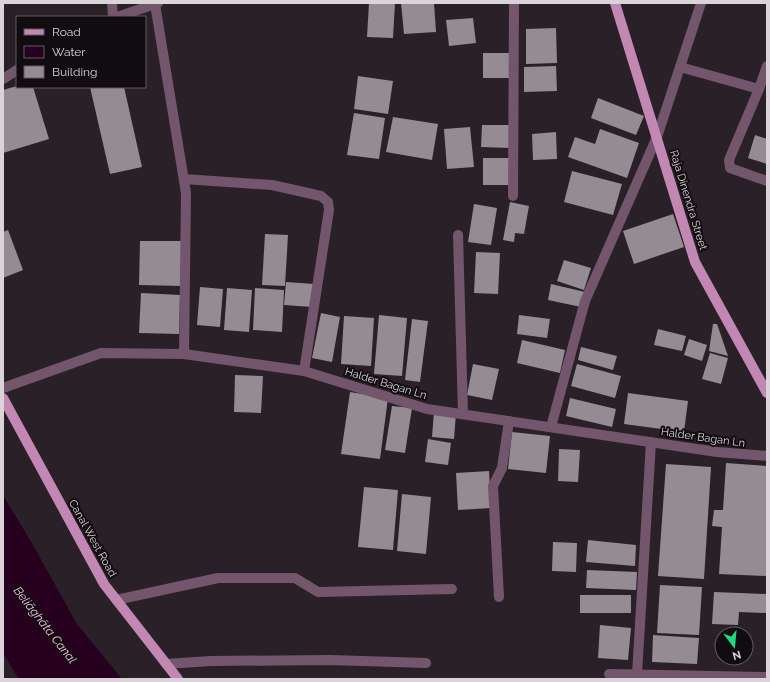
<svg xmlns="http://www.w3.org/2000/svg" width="770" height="682" font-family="Raleway,sans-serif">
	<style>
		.water { fill: #270020 }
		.building { fill: #958b92 }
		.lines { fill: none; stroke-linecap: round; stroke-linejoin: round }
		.minor { stroke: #73566b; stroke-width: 10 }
		.major { stroke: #c387b3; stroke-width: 10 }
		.labels { text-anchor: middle; stroke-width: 4; stroke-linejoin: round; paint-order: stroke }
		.street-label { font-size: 11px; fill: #dad4d8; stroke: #100c0f }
		.water-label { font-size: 12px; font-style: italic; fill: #fdc4ed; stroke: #100c0f }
	</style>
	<rect width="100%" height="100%" fill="#292127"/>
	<!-- water -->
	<polygon class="water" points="3,495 33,545 77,624 122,679 19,679 3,653"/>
	<!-- building -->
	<g class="building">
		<polygon points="369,3 395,3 393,38 367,37"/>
		<polygon points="401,3 434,3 436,32 404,34"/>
		<polygon points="473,18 476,43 449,46 446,20"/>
		<polygon points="556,28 557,63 526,64 526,29"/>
		<rect x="483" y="53" width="29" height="25"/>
		<polygon points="556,66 557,91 524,92 524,67"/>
		<polygon points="358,76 393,81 388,114 354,109"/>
		<polygon points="17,86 33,87 49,139 3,153 3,90"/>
		<polygon points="90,87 124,87 142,167 110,174"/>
		<polygon points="598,98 644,116 636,135 591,118"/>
		<polygon points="354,113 385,118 379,159 347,155"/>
		<polygon points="393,117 438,124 432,160 386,152"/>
		<polygon points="482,125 512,125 511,148 481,147"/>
		<polygon points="470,127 474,167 447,169 444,129"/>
		<polygon points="600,129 639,143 627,178 568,157 575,137 595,144"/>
		<polygon points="556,132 557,159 533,160 532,134"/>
		<polygon points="755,135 767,139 767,164 748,158"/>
		<rect x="483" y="158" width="28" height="27"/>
		<polygon points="572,171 622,184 613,215 564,202"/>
		<polygon points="510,202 529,206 524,234 515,233 514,242 503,240"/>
		<polygon points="474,204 497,208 491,245 468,242"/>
		<polygon points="673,214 684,247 634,264 623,231"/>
		<polygon points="8,230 23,270 3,278 3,232"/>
		<polygon points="265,234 288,235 285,286 262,285"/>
		<polygon points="140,241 183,241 182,286 139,285"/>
		<polygon points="476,252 500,253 498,294 474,293"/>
		<polygon points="564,260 591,268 584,290 557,281"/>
		<polygon points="286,282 314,284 312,307 284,305"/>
		<polygon points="551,284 585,292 581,307 548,300"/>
		<polygon points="200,287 223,289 220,327 197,325"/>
		<polygon points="227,288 252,290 249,332 224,330"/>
		<polygon points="255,288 284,290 282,332 253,330"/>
		<polygon points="141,293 180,295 179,334 139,333"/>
		<polygon points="321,313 340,317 332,362 312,358"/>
		<polygon points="379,315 407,318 402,376 374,374"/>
		<polygon points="519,315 550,319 547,338 517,334"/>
		<polygon points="344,316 374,318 371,366 341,364"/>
		<polygon points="412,319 428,321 420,382 405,380"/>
		<polygon points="713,324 717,324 728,356 709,351"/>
		<polygon points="658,329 686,336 682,351 654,345"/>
		<polygon points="689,339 707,345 702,361 684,355"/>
		<polygon points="522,340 565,350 560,373 517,363"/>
		<polygon points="581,347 617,356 613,370 578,360"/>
		<polygon points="710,353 728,358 721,384 702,379"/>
		<polygon points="473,364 499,369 492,400 467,395"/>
		<polygon points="577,364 621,376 615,398 571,386"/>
		<polygon points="235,375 263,376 261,413 234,412"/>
		<polygon points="350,392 388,398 380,459 341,454"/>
		<polygon points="628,393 688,401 684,432 624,424"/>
		<polygon points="570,398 616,409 612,427 566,416"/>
		<polygon points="392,406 412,408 405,453 385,450"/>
		<polygon points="434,411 456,413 454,439 432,437"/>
		<polygon points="512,432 550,436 546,473 508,469"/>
		<polygon points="428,439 451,443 448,465 425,462"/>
		<polygon points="559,449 580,450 578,482 558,481"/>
		<polygon points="726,463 767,466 767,576 719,574 722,527 712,526 714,510 723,510"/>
		<polygon points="666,464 711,467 704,579 658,576"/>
		<polygon points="489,471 491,508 458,510 456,473"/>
		<polygon points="364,487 398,490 393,550 358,547"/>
		<polygon points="402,494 431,497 426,554 397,551"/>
		<polygon points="588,540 636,545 635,566 586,562"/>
		<polygon points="553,542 577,543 576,572 552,571"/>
		<polygon points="587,570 637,572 636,590 586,588"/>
		<polygon points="660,585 702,587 699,635 657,633"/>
		<polygon points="714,592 767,594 767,613 739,612 738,625 712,624"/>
		<rect x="580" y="595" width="51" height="18"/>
		<polygon points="600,625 631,628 628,660 598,658"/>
		<polygon points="653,635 699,638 697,664 652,662"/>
	</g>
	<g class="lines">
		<!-- minor -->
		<g class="minor">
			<polyline points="112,3 113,17"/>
			<polyline points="155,4 186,193 184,354"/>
			<polyline points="117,17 158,3"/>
			<polyline points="680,67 759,89 767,66"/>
			<polyline points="3,79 17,70"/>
			<polyline points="759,89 729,160 730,168 767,181"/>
			<polyline points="184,179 272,185 321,196 328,202 329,210 304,371"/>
			<polyline points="513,196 514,3"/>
			<polyline points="458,235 463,413"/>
			<polyline points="3,388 101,353 184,354 304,371 427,409 717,452 767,456"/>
			<polyline points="551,427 585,301 657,137 701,3"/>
			<polyline points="499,597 493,486 502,468 509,421"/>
			<polyline points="116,600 218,578 295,578 318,592 452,589"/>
			<polyline points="166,664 211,661 330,660 426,663"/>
			<polyline points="609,674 767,677"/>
			<polyline points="637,674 651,442"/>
		</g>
		<!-- major -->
		<g class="major">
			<polyline points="615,3 695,262 767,393"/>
			<polyline points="3,398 104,584 178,679"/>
		</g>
	</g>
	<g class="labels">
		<!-- street labels -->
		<g class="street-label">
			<text transform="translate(689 200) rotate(73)" y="4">Raja Dinendra Street</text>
			<text transform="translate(386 383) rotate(17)" y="4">Halder Bagan Ln</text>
			<text transform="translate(703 437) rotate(8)" y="4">Halder Bagan Ln</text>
			<text transform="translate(93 538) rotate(61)" y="4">Canal West Road</text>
		</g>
		<!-- water labels -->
		<g class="water-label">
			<text transform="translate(45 625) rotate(52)" y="4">Beliāghāta Canal</text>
		</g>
	</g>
	<!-- border -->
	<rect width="770" height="682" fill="none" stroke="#dad4d8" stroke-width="8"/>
	<!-- legend -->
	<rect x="16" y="16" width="130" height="72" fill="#100c0f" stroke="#615c5f"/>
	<rect x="24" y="29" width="20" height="6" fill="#c387b3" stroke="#615c5f"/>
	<text x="52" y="36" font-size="12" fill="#dad4d8">Road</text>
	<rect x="24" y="46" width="20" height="12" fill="#270020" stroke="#615c5f"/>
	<text x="52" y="56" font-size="12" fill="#dad4d8">Water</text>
	<rect x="24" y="66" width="20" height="12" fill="#958b92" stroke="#615c5f"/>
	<text x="52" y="76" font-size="12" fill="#dad4d8">Building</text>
	<!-- north arrow -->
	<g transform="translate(734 646) rotate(164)"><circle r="19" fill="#100c0f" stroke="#615c5f"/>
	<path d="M0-3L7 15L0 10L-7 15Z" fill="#21d887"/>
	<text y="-6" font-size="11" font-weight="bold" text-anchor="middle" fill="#dad4d8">N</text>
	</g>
</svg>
